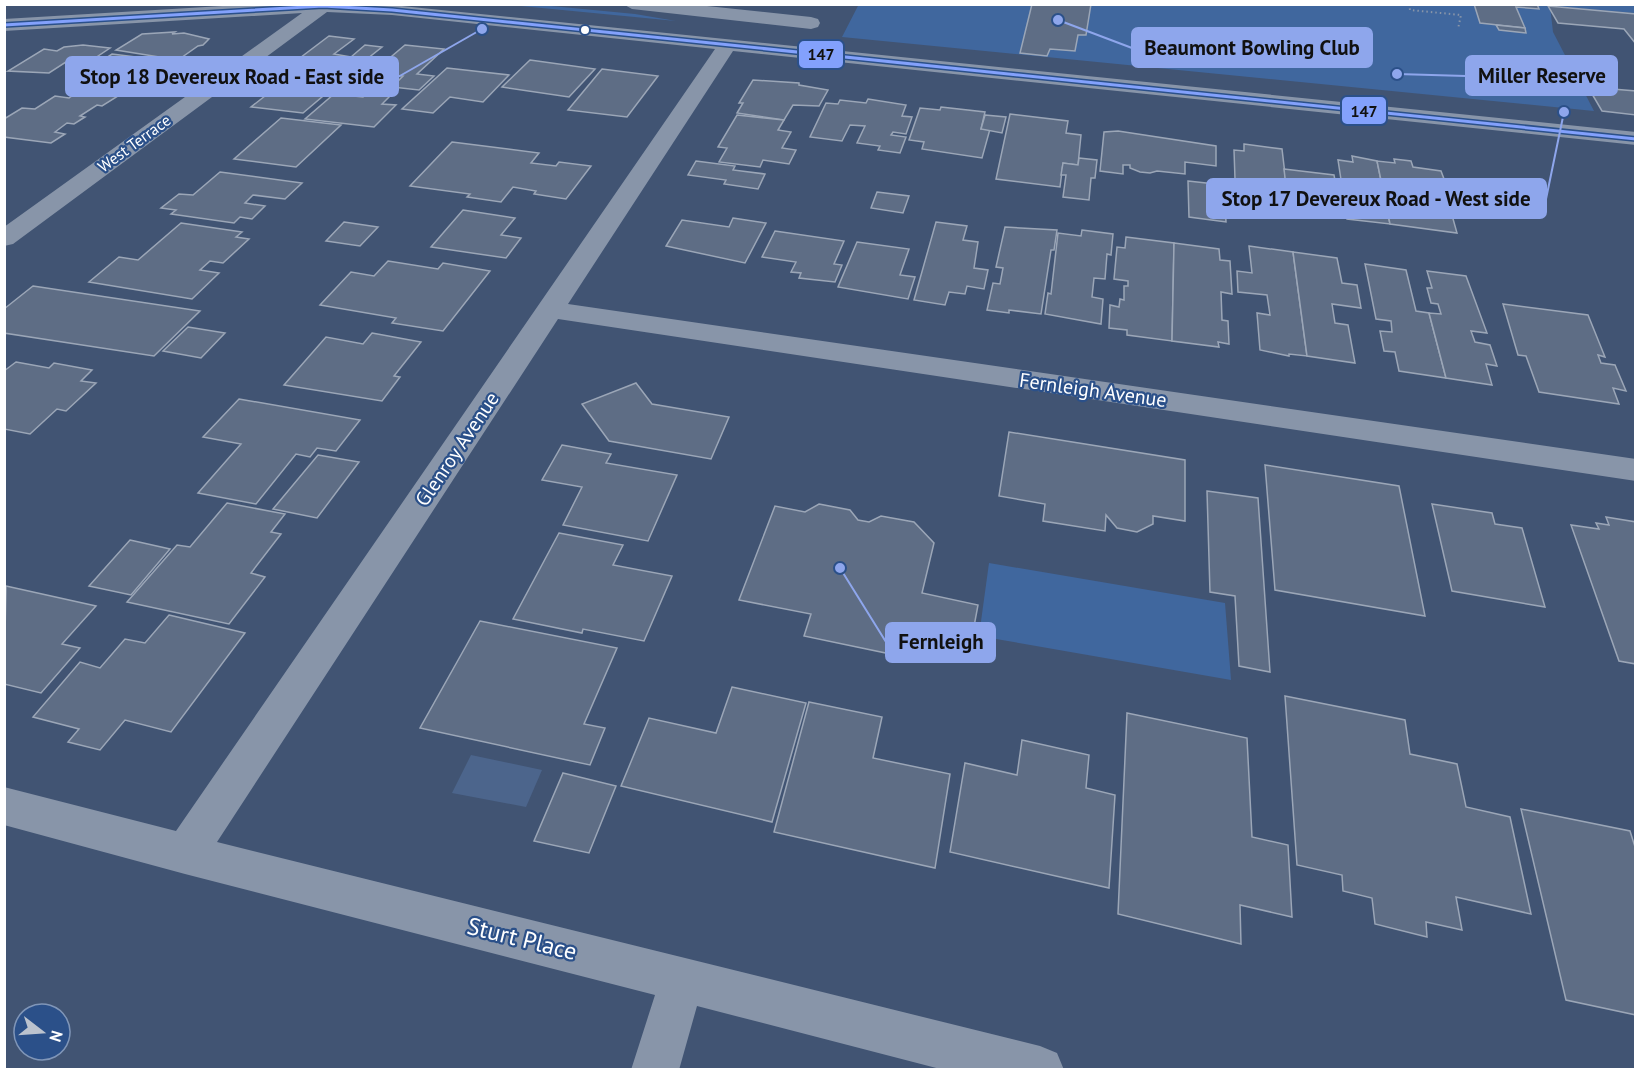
<svg xmlns="http://www.w3.org/2000/svg" width="1640" height="1074" font-family="'PT Sans',sans-serif">
	<style>
		.green { fill: #40679e }
		.water { fill: #4c658c }
		.building { fill: #5e6d85; stroke: #9ba6b7; stroke-width: 1.5 }
		.lines { fill: none; stroke-linecap: round; stroke-linejoin: round }
		.path { stroke: #8895a9; stroke-width: 2; stroke-dasharray: 1.5 3; stroke-linecap: butt }
		.minor { fill: #8895a9; fill-rule: evenodd }
		.bus-1-casing { stroke: #2b5089; stroke-width: 6 }
		.bus-1 { stroke: #83a1fc; stroke-width: 3 }
		.bus-dot { fill: #fff; stroke: #2b5089; stroke-width: 2 }
		.labels { text-anchor: middle; stroke-width: 4.5; stroke-linejoin: round; paint-order: stroke }
		.far-street-label { font-size: 16px; fill: #fff; stroke: #2b5089 }
		.street-label { font-size: 20px; fill: #fff; stroke: #2b5089 }
		.near-street-label { font-size: 24px; fill: #fff; stroke: #2b5089 }
		.leader { fill: none; stroke: #8ea6ec; stroke-width: 2 }
		.callout-dot { fill: #8ea6ec; stroke: #2b5089; stroke-width: 2 }
		.callout { fill: #8ea6ec; stroke: #8ea6ec; stroke-width: 2 }
		.callout-label { font-size: 21px; text-anchor: middle; font-weight: bold; fill: #111 }
		.line-badge { stroke: #2b5089; stroke-width: 2 }
		.pale-badge-label { font-size: 16px; text-anchor: middle; font-weight: bold; fill: #111 }
	</style>
	<rect width="100%" height="100%" fill="#415473"/>
	<!-- green -->
	<g class="green">
		<polygon points="859,4 1636,5 1635,13 1550,6 1553,32 1594,111 842,37"/>
		<polygon points="541,5 635,14 676,21 521,6"/>
		<polygon points="989,563 1225,603 1231,680 979,636"/>
	</g>
	<!-- water -->
	<polygon class="water" points="471,755 542,770 526,807 452,793"/>
	<!-- building -->
	<g class="building">
		<polygon points="1032,4 1091,4 1086,35 1078,35 1075,51 1050,49 1047,56 1020,53"/>
		<polygon points="1474,4 1537,4 1539,9 1516,7 1525,28 1480,23"/>
		<polygon points="1548,6 1636,14 1636,44 1624,29 1558,23"/>
		<polygon points="1496,25 1525,28 1526,33 1499,30"/>
		<polygon points="175,32 172,34 184,33 209,39 203,45 198,46 178,60 116,50 142,34"/>
		<polygon points="329,36 354,39 334,54 351,57 365,45 382,47 348,74 288,67"/>
		<polygon points="83,45 110,48 92,60 72,58 49,73 8,71 44,49 57,51 64,47"/>
		<polygon points="405,45 444,49 417,74 434,76 419,90 392,87 403,76 372,73"/>
		<polygon points="112,54 176,62 143,87 90,78 96,74 83,73"/>
		<polygon points="530,60 595,69 569,97 502,87"/>
		<polygon points="447,68 509,75 483,102 450,97 433,113 402,109"/>
		<polygon points="602,69 658,76 627,117 568,110"/>
		<polygon points="753,80 799,83 799,85 828,90 819,106 793,105 784,120 737,113 743,103 739,103"/>
		<polygon points="279,85 329,91 303,113 251,107"/>
		<polygon points="86,86 126,91 102,106 97,105 80,116 85,117 74,124 67,123 55,132 65,134 51,143 4,137 4,119 22,108 35,109 55,96 69,98"/>
		<polygon points="1588,87 1636,91 1636,115 1602,111"/>
		<polygon points="368,92 391,95 382,104 396,105 374,127 305,119 334,94 363,97"/>
		<polygon points="868,99 906,105 902,116 912,117 906,134 893,132 891,135 906,137 900,153 878,150 880,146 857,143 865,126 850,125 842,141 810,137 826,103 838,104 840,100 866,103"/>
		<polygon points="941,107 985,112 981,129 990,129 982,158 922,149 924,142 909,140 920,108 940,110"/>
		<polygon points="1010,114 1068,121 1066,133 1081,135 1078,165 1063,163 1060,187 996,179"/>
		<polygon points="737,115 784,120 778,130 791,132 782,148 796,150 789,164 763,160 760,167 719,162 727,148 718,147"/>
		<polygon points="985,115 1006,117 1002,133 981,129"/>
		<polygon points="281,118 341,125 296,167 234,159"/>
		<polygon points="1118,131 1216,146 1216,166 1185,162 1185,174 1157,171 1150,173 1140,172 1130,168 1130,165 1123,165 1123,174 1100,171 1104,132"/>
		<polygon points="452,142 539,153 531,163 556,166 559,162 591,166 566,199 534,194 536,191 513,187 501,202 467,197 470,194 410,186"/>
		<polygon points="1244,144 1282,149 1288,200 1241,194 1240,180 1235,179 1234,150 1244,151"/>
		<polygon points="1352,156 1377,161 1390,224 1347,219 1338,160 1353,162"/>
		<polygon points="1079,158 1097,160 1095,178 1091,178 1089,200 1063,197 1066,175 1061,175 1063,163 1078,165"/>
		<polygon points="1394,159 1411,161 1413,167 1441,171 1455,208 1450,208 1457,233 1390,224 1377,161 1395,163"/>
		<polygon points="696,161 735,166 733,170 765,174 758,189 724,184 726,180 688,175"/>
		<polygon points="1284,169 1334,175 1337,191 1331,190 1331,196 1295,191 1295,187 1286,186"/>
		<polygon points="220,172 302,183 285,199 253,195 245,203 265,206 252,219 240,217 234,223 171,214 176,210 161,208 179,194 193,195"/>
		<polygon points="1188,181 1224,185 1226,222 1189,217"/>
		<polygon points="877,192 909,196 903,213 871,208"/>
		<polygon points="463,210 515,218 501,235 521,238 506,258 431,247"/>
		<polygon points="733,218 766,223 745,263 666,246 682,220 729,227"/>
		<polygon points="344,222 378,227 360,246 326,241"/>
		<polygon points="936,222 967,226 963,240 978,242 974,268 988,270 984,289 967,286 965,294 949,292 945,305 914,300"/>
		<polygon points="181,223 242,232 236,237 249,239 223,263 210,261 200,270 219,273 192,299 89,282 119,257 138,260"/>
		<polygon points="1005,227 1057,230 1054,250 1051,250 1041,314 1009,310 1009,313 987,310 993,283 1000,284 1003,268 996,267"/>
		<polygon points="1082,230 1113,234 1111,255 1107,254 1105,279 1094,278 1092,297 1103,299 1101,324 1045,314 1048,293 1051,294 1058,233 1081,236"/>
		<polygon points="775,231 844,241 834,264 842,265 835,282 799,278 801,273 791,272 796,262 762,257"/>
		<polygon points="1126,237 1174,243 1172,341 1127,335 1127,330 1109,328 1110,305 1119,307 1120,299 1124,300 1124,286 1128,286 1128,281 1114,279 1117,247 1125,248"/>
		<polygon points="857,242 909,249 900,275 915,277 908,299 838,287"/>
		<polygon points="1174,243 1219,249 1220,260 1230,261 1232,294 1221,292 1222,320 1228,321 1229,344 1218,342 1219,347 1172,341"/>
		<polygon points="1249,246 1293,252 1307,356 1289,354 1289,356 1260,350 1257,313 1270,315 1267,295 1238,292 1237,271 1252,273"/>
		<polygon points="1293,252 1337,258 1342,283 1357,285 1361,308 1332,304 1335,323 1348,325 1355,363 1307,356"/>
		<polygon points="388,261 438,269 443,263 490,271 443,331 392,323 396,318 320,305 351,272 374,276"/>
		<polygon points="1365,264 1406,270 1416,311 1429,313 1446,378 1399,371 1395,352 1384,351 1380,331 1392,332 1391,321 1376,319"/>
		<polygon points="1427,271 1466,276 1487,333 1471,331 1475,342 1490,345 1497,366 1486,364 1492,385 1446,378 1429,313 1441,314 1438,304 1431,303 1427,288 1432,288"/>
		<polygon points="33,286 200,311 154,356 4,333 4,309"/>
		<polygon points="1503,304 1588,315 1605,357 1598,355 1601,363 1615,365 1626,391 1613,388 1619,404 1539,392 1526,356 1518,355"/>
		<polygon points="188,327 225,333 201,358 163,351"/>
		<polygon points="372,333 421,342 394,376 400,377 382,401 284,385 326,337 363,344"/>
		<polygon points="16,362 49,368 54,363 92,370 81,381 96,383 66,411 57,409 30,434 4,429 4,371"/>
		<polygon points="636,383 652,404 729,417 711,459 609,441 582,404"/>
		<polygon points="239,399 360,420 336,451 317,448 310,457 296,454 256,504 198,493 241,444 203,437"/>
		<polygon points="1009,432 1185,460 1185,521 1153,516 1153,524 1137,532 1117,528 1106,515 1105,531 1043,521 1045,504 999,496"/>
		<polygon points="562,445 611,454 606,463 677,475 648,541 563,525 582,487 542,480"/>
		<polygon points="318,455 359,462 317,518 273,509"/>
		<polygon points="1265,465 1399,486 1425,616 1275,590"/>
		<polygon points="1207,491 1258,498 1270,672 1239,666 1235,596 1210,592"/>
		<polygon points="227,503 285,514 271,532 281,534 251,573 265,577 229,624 127,602 177,545 190,547"/>
		<polygon points="819,504 850,510 858,520 869,522 881,516 914,522 934,543 922,593 978,605 970,648 910,635 905,657 804,636 811,614 739,600 775,506 805,512"/>
		<polygon points="1432,504 1492,513 1495,524 1522,528 1545,607 1452,591"/>
		<polygon points="1606,517 1636,522 1636,664 1619,661 1571,525 1599,529 1596,523 1609,525"/>
		<polygon points="559,533 623,545 613,565 672,576 644,641 583,629 582,633 513,619"/>
		<polygon points="130,540 170,549 131,595 89,586"/>
		<polygon points="6,586 96,606 62,644 80,648 41,693 4,684"/>
		<polygon points="169,615 245,633 171,732 125,720 100,750 68,742 79,729 33,717 80,662 100,668 125,639 145,643"/>
		<polygon points="480,621 617,648 584,724 605,728 590,765 420,728"/>
		<polygon points="732,687 806,703 772,822 621,786 649,718 716,733"/>
		<polygon points="1285,696 1405,720 1410,754 1457,764 1466,807 1510,817 1531,914 1456,897 1462,930 1426,922 1427,937 1375,924 1372,898 1343,891 1342,875 1297,865"/>
		<polygon points="809,702 882,717 873,758 950,774 935,868 774,832"/>
		<polygon points="1127,713 1247,738 1252,837 1288,845 1292,917 1240,905 1241,944 1118,914"/>
		<polygon points="1022,740 1089,755 1086,788 1115,795 1109,888 950,852 965,763 1017,775"/>
		<polygon points="563,773 616,786 589,853 534,841"/>
		<polygon points="1521,809 1630,831 1636,850 1636,1015 1566,1000"/>
	</g>
	<g class="lines">
		<!-- path -->
		<polyline class="path" points="1409,4 1410,10 1461,15 1458,29"/>
		<!-- minor -->
		<g class="minor">
			<polygon points="257,4 392,5 1636,132 1636,145 733,51 568,304 1636,459 1636,481 558,319 217,842 1040,1046 1057,1053 1064,1070 944,1070 697,1006 679,1070 631,1070 655,995 185,874 4,825 4,787 176,831 715,49 392,15 327,12 13,244 4,246 4,227 302,13 4,31 4,19"/>
			<polygon points="623,4 688,4 811,17 818,19 820,23 818,27 811,29 632,9"/>
		</g>
		<defs>
			<polyline id="bus-1" points="4,25 323,6 392,10 1636,139"/>
		</defs>
		<!-- bus-1 casing -->
		<use href="#bus-1" class="bus-1-casing"/>
		<!-- bus-1 -->
		<use href="#bus-1" class="bus-1"/>
	</g>
	<!-- markers -->
	<circle class="bus-dot" cx="585" cy="30" r="5"/>
	<g class="labels">
		<!-- far-street labels -->
		<g class="far-street-label">
			<text transform="translate(134 143) rotate(-36)" y="6">West Terrace</text>
		</g>
		<!-- street labels -->
		<g class="street-label">
			<text transform="translate(1093 390) rotate(8)" y="7">Fernleigh Avenue</text>
			<text transform="translate(457 449) rotate(-56)" y="7">Glenroy Avenue</text>
		</g>
		<!-- near-street labels -->
		<g class="near-street-label">
			<text transform="translate(522 939) rotate(14)" y="8">Sturt Place</text>
		</g>
	</g>
	<!-- callouts -->
	<path class="leader" d="M1058 20L1132 48M1397 74L1466 76M482 29L398 77M1564 112L1546 199M840 568L886 642"/>
	<g class="callout-dot">
		<circle cx="1058" cy="20" r="6"/>
		<circle cx="1397" cy="74" r="6"/>
		<circle cx="482" cy="29" r="6"/>
		<circle cx="1564" cy="112" r="6"/>
		<circle cx="840" cy="568" r="6"/>
	</g>
	<g class="callout">
		<rect x="1132" y="28" width="240" height="39" rx="6"/>
		<rect x="1466" y="56" width="151" height="39" rx="6"/>
		<rect x="66" y="57" width="332" height="39" rx="6"/>
		<rect x="1207" y="179" width="339" height="39" rx="6"/>
		<rect x="886" y="623" width="109" height="39" rx="6"/>
	</g>
	<g class="callout-label">
		<text x="1252" y="55">Beaumont Bowling Club</text>
		<text x="1542" y="83">Miller Reserve</text>
		<text x="232" y="84">Stop 18 Devereux Road - East side</text>
		<text x="1376" y="206">Stop 17 Devereux Road - West side</text>
		<text x="941" y="649">Fernleigh</text>
	</g>
	<g class="line-badge">
		<rect x="798" y="40" width="46" height="29" rx="6" fill="#83a1fc"/>
		<rect x="1341" y="96" width="46" height="29" rx="6" fill="#83a1fc"/>
	</g>
	<g class="pale-badge-label">
		<text x="821" y="60">147</text>
		<text x="1364" y="117">147</text>
	</g>
	<!-- border -->
	<rect width="1640" height="1074" fill="none" stroke="#ffffff" stroke-width="12"/>
	<!-- north arrow -->
	<g transform="translate(42 1032) rotate(107)"><circle r="28" fill="#2b5089" stroke="#8096b8" stroke-width="1.5"/>
	<path d="M0-4.5L10 22L0 15L-10 22Z" fill="#bcc3ce"/>
	<text y="-9" font-size="16" font-weight="bold" text-anchor="middle" fill="#ffffff">N</text>
	</g>
</svg>
